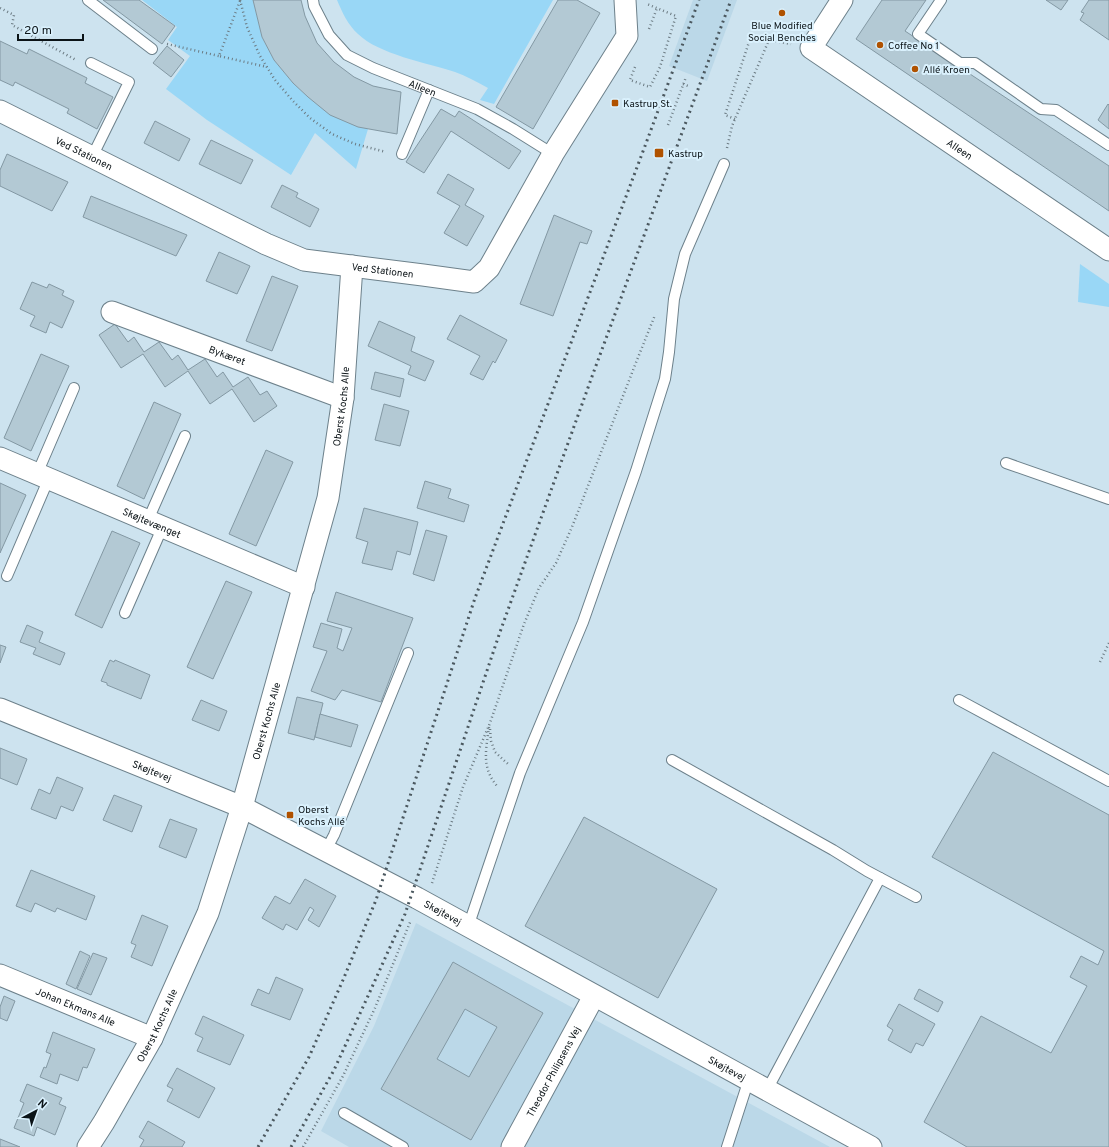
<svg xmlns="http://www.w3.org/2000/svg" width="1109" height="1147" font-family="Overpass,sans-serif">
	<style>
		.built { fill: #bbd8e8 }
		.green { fill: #99d7f6 }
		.building { fill: #b3c9d4; stroke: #8398a3; fill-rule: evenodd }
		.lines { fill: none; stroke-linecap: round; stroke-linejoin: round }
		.service-casing { stroke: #6d818b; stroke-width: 12 }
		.minor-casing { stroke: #6d818b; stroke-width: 23 }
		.path { stroke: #6c7b83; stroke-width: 2.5; stroke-dasharray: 1 3; stroke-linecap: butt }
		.service { stroke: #fff; stroke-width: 10 }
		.minor { stroke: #fff; stroke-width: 21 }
		.rail { stroke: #4b585f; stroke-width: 3; stroke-dasharray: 2 4; stroke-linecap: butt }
		.poi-dot { fill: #b05200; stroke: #daf1fd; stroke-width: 1.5 }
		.labels { text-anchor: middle; stroke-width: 4; stroke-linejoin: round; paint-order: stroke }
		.poi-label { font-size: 10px; fill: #0b1317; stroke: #daf1fd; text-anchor: start }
		.street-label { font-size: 10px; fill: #0b1317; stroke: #daf1fd }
	</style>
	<rect width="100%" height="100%" fill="#cde3ef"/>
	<!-- built -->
	<g class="built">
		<polygon points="693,0 737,0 707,81 669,66"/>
		<polygon points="416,923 830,1147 349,1147 321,1131 374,1026"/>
	</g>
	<!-- green -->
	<g class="green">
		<polygon points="142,0 253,0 262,37 274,60 293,83 308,97 330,114 368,129 356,169 315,133 291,175 207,120 166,89 190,56 168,40 177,27"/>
		<path d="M337,0H553L494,104L480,100L488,88C477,82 466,76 455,72C427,63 378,54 358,34C348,25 342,12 337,0Z"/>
		<polygon points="1080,264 1109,284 1109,307 1078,302"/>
	</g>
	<!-- building -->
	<g class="building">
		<polygon points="103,0 139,0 175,26 162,44"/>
		<polygon points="253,0 301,0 305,16 317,43 334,62 354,77 373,86 401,92 397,134 358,127 330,115 308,97 293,83 274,60 262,37"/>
		<polygon points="558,0 577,0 600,13 533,129 496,107"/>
		<polygon points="882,0 926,0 905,31 1109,166 1109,211 856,39"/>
		<polygon points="1046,0 1068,0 1061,10"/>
		<polygon points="1089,0 1109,0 1109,40 1080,20 1084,13 1081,12"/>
		<polygon points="0,41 27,54 29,49 87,78 85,83 113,97 97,129 67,113 69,109 15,82 13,86 0,80"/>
		<polygon points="167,46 184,60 171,77 153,63"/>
		<polygon points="1108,104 1109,105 1109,129 1098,120"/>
		<polygon points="441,109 455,117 459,111 521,151 509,169 451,131 424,173 406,162"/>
		<polygon points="155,121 190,139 179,161 144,143"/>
		<polygon points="211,140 253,160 241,184 199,164"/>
		<polygon points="7,154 68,182 52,211 0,186 0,170"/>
		<polygon points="448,174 474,189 465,205 484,216 467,246 444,233 460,206 437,193"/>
		<polygon points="282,185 298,193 296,197 319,209 310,227 271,207"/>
		<polygon points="91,196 187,235 176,256 83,217"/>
		<polygon points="554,215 592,231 587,244 580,242 553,316 520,304"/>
		<polygon points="219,252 250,266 237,294 206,281"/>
		<polygon points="272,276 298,286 272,351 246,341"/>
		<polygon points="32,282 47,288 49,284 64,291 62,295 74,301 62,328 50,322 46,333 30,326 35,316 20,309"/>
		<polygon points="460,315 507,340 495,363 493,361 483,380 470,374 480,356 447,339"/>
		<polygon points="379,321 415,337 411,351 434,361 425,381 408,374 411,366 368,346"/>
		<polygon points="115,324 128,342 134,337 144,352 159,342 172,360 178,355 188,370 205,359 217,377 223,372 233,387 248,377 260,395 267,391 277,406 254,422 232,389 210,404 188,371 165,387 143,354 121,368 99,335"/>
		<polygon points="41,354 69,366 31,451 4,438"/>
		<polygon points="375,372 404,379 400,397 371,389"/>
		<polygon points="154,402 181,414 144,499 117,486"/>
		<polygon points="384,404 409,411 400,446 375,440"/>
		<polygon points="266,450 293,462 256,546 229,534"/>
		<polygon points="425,481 451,489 448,498 469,505 464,522 417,508"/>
		<polygon points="0,483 26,495 0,553"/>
		<polygon points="364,508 418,522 410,555 397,551 392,570 362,563 368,542 356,538"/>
		<polygon points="426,530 447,536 434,581 413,574"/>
		<polygon points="112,531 140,543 102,628 75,615"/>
		<polygon points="226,581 252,592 213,679 187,667"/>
		<polygon points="336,592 413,618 381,702 342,690 335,700 311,691 327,651 313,647 321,623 342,629 337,648 343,651 352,628 327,621"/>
		<polygon points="27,625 43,632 39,642 65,653 60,665 33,654 36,648 20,642"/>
		<polygon points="0,645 6,647 0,663"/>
		<polygon points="110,660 114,662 115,660 150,675 141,699 107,685 107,683 101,681"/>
		<polygon points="297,697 323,703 314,740 288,733"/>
		<polygon points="201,700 227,711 219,731 192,720"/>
		<polygon points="320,714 358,725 351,747 315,737"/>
		<polygon points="0,748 27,759 17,785 0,778"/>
		<polygon points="993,752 1109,815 1109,1147 967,1147 924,1122 981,1016 1051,1053 1087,986 1070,977 1081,956 1098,965 1104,951 932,857"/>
		<polygon points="57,777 83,788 73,811 61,806 56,819 31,809 39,789 50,794"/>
		<polygon points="114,795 142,806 132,832 103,820"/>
		<polygon points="584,817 717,889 658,998 525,926"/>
		<polygon points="170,819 197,829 186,858 159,847"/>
		<polygon points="31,870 95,896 86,920 57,908 55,912 35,903 31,912 16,906"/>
		<polygon points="305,879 336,896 319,927 308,920 314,910 310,907 297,930 286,924 283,930 262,918 275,896 290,904"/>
		<polygon points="142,915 168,926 152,966 131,957 136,945 131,943"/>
		<polygon points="80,951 90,956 76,989 66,984"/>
		<polygon points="93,953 107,958 91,995 77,989"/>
		<path d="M453,962L543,1013L471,1140L381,1089ZM465,1009L497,1027L469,1077L437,1059Z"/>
		<polygon points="276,977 303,989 290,1020 251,1005 258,989 269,994"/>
		<polygon points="919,989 943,1002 938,1012 914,999"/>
		<polygon points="4,996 15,1001 7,1021 0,1018 0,1007"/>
		<polygon points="899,1004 935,1024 923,1046 916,1043 911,1053 888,1040 893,1030 887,1026"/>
		<polygon points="203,1016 244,1035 230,1065 197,1051 203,1038 195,1034"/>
		<polygon points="53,1032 95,1049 87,1068 83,1067 78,1081 60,1074 57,1084 40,1077 44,1067 46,1068 51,1054 46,1052"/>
		<polygon points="177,1068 215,1088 199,1118 167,1101 173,1089 167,1086"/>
		<polygon points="27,1084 62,1098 59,1104 66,1107 55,1135 37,1127 34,1136 14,1128 24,1103 20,1101"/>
		<polygon points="148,1121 185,1142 182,1147 140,1147 144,1140 139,1137"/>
		<polygon points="0,1139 20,1147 0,1147"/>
	</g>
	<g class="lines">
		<defs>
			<g id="service">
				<polyline points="88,0 152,49"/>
				<path id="s1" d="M313,0L314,6L329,35L347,55L373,68L477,109L513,129L553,154"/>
				<polyline points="941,0 918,34 960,63 975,63 1041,109 1056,110 1109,145"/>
				<polyline points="91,63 129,82 92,157"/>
				<polyline points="402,154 429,90"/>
				<polyline points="1006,463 1109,499"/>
				<polyline points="37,474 74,388"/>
				<polyline points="148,520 185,436"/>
				<polyline points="7,576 49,478"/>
				<polyline points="125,613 163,526"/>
				<polyline points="959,700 1109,781"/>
				<polyline points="672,760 833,850 867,871 916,897"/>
				<polyline points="326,850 334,835 408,653"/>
				<polyline points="468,927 520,773 583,622 636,471 665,379 669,352 674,299 685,254 724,164"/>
				<polyline points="767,1090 880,878"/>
				<polyline points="344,1113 403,1147"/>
				<polyline points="727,1147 749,1079"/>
			</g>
			<g id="minor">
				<path id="s2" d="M842,0L811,48L1109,250"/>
				<path id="s3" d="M0,111L266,244L304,260L423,275L474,282L489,268L553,154L627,36L625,0"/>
				<path id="s4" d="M112,312L343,398"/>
				<path id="s5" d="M0,458L304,587"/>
				<path id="s6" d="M0,709L242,807L417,898L871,1147"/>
				<path id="s7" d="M0,975L152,1038"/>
				<path id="s8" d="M88,1147L104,1122L152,1038L208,913L242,807L328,498L343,398L352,266"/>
				<path id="s9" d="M512,1147L594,996"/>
			</g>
		</defs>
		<!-- service casing -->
		<use href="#service" class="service-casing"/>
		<!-- minor casing -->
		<use href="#minor" class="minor-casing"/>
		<!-- path -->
		<g class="path">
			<polyline points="240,0 247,27 260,56 275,80 293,101 310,118 332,134 355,144 386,152"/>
			<polyline points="240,1 219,56 267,67"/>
			<polyline points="0,8 14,15 12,25 76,60"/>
			<polyline points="649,29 657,8"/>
			<polyline points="167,44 219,56"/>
			<polyline points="635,67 630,80 650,87 660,67 676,16 647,4"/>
			<polyline points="683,84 688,86"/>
			<polyline points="735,119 725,115 750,39 769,40 791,44"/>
			<polyline points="668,125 686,77"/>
			<polyline points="727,148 732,126 769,40"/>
			<polyline points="1100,662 1109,643"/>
			<path d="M489,727C486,750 481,768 498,787"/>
			<polyline points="490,729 491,741 495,752 508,764"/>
			<polyline points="432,883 463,787 490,723 524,624 539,588 556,563 572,527 637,360 655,315"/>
			<polyline points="303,1147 343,1076 375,1008 411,920"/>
		</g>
		<!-- service -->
		<use href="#service" class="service"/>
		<!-- minor -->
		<use href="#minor" class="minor"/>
		<!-- rail -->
		<g class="rail">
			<polyline points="258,1147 309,1057 343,980 376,900 475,598 645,146 699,0"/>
			<polyline points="291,1147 334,1070 368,996 405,914 500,632 594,371 731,0"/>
		</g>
	</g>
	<!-- markers -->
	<g class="poi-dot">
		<circle cx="782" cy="13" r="4"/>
		<circle cx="880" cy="45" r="4"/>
		<circle cx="915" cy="69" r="4"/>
		<rect x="611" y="99" width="8" height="8" rx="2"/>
		<rect x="654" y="148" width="10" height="10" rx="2"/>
		<rect x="286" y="811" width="8" height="8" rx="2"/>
	</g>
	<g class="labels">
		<!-- poi labels -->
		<g class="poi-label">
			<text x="782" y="29" text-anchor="middle">Blue Modified<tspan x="782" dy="12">Social Benches</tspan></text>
			<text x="888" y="49">Coffee No 1</text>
			<text x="923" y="73">Allé Kroen</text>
			<text x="623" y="107">Kastrup St.</text>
			<text x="668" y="157">Kastrup</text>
			<text x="298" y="813">Oberst<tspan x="298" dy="12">Kochs Allé</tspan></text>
		</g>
		<!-- street labels -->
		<g class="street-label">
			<text dy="4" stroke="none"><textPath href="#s1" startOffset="148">Alleen</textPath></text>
			<text dy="4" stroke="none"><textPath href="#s2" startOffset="237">Alleen</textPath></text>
			<text dy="4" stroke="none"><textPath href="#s3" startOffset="94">Ved Stationen</textPath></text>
			<text dy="4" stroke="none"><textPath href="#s3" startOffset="418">Ved Stationen</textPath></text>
			<text dy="4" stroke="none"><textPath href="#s4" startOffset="123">Bykæret</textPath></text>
			<text dy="4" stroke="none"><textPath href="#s8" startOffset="788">Oberst Kochs Alle</textPath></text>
			<text dy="4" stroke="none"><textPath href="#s5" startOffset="165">Skøjtevænget</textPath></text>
			<text dy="4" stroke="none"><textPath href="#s8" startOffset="464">Oberst Kochs Alle</textPath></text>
			<text dy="4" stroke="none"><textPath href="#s6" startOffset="164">Skøjtevej</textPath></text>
			<text dy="4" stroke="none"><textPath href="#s6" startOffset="488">Skøjtevej</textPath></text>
			<text dy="4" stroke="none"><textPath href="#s7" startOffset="82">Johan Ekmans Alle</textPath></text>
			<text dy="4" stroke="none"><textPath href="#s8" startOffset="140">Oberst Kochs Alle</textPath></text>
			<text dy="4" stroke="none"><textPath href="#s6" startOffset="812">Skøjtevej</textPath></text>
			<text dy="4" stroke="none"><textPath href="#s9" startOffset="86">Theodor Philipsens Vej</textPath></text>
		</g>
	</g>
	<!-- north arrow -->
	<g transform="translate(36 1111) rotate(41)" stroke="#daf1fd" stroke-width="3" paint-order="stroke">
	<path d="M0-3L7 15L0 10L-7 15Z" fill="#0b1317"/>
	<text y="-6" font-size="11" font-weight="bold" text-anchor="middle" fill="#0b1317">N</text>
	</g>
	<!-- scale -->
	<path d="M18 34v6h65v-6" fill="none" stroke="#0b1317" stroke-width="2"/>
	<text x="24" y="34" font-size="12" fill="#0b1317" stroke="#daf1fd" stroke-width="3" paint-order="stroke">20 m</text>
</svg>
